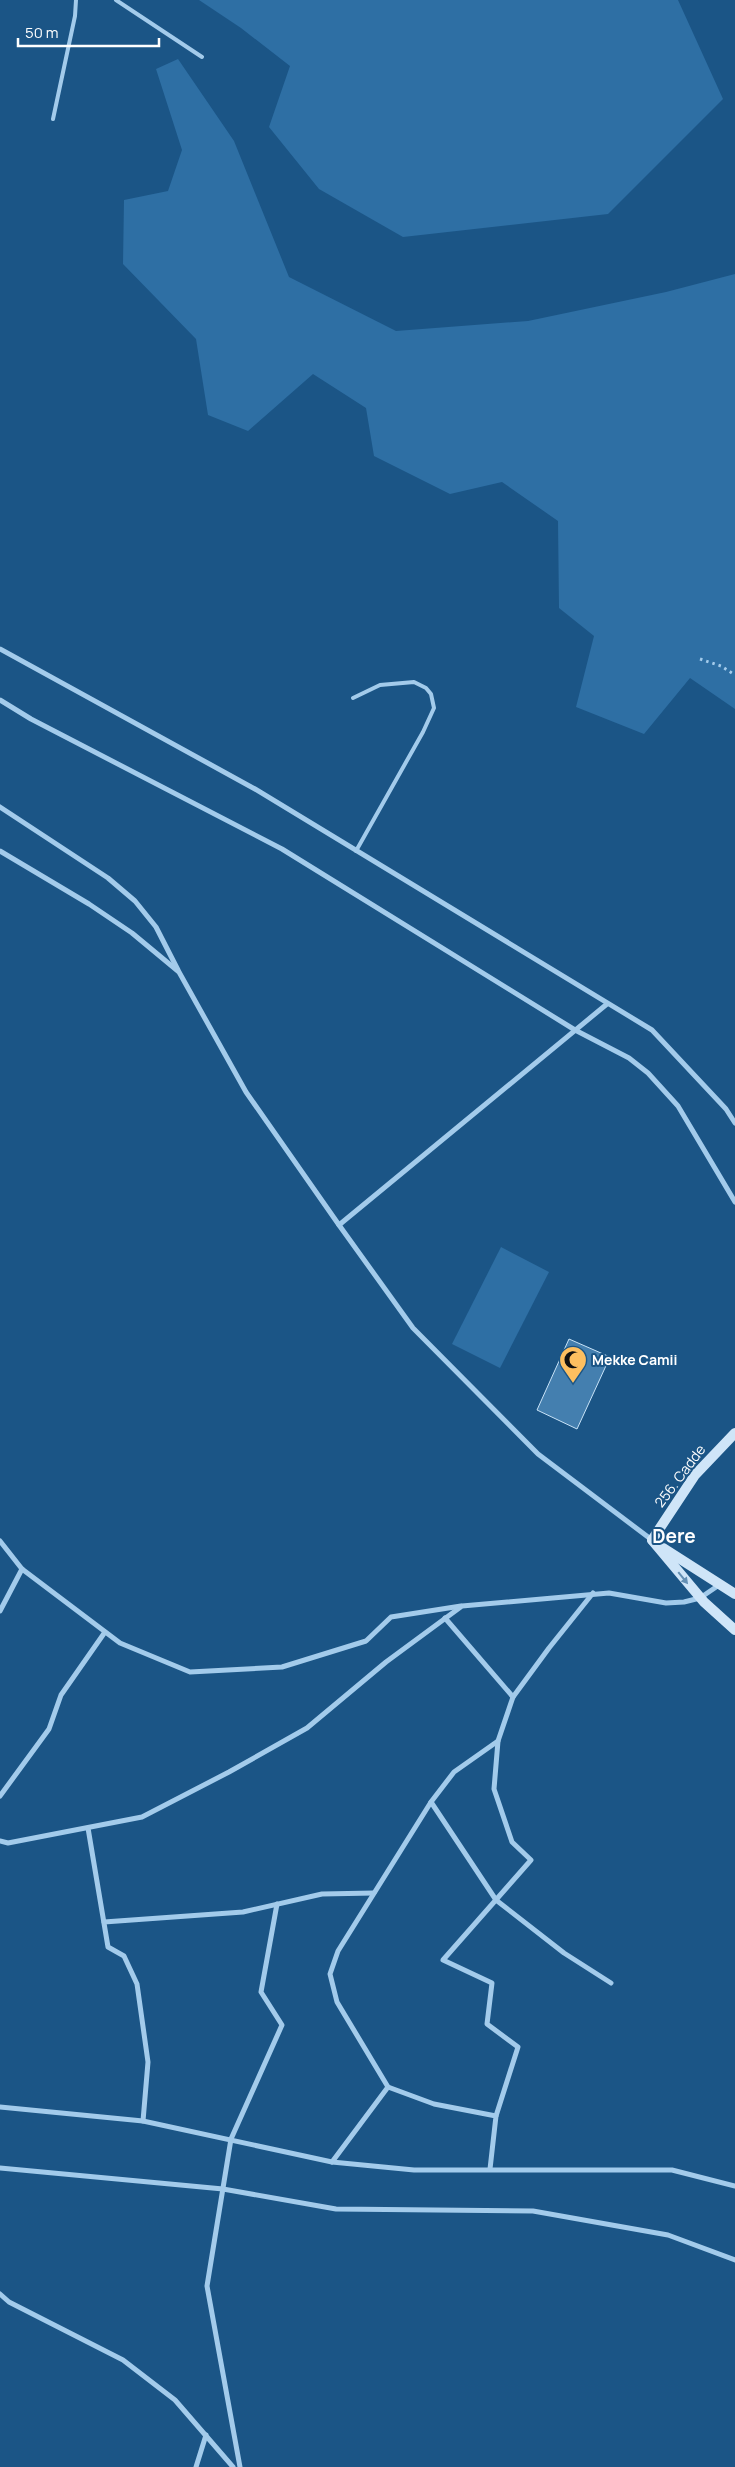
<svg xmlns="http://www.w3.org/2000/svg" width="735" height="2467" font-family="Manrope,sans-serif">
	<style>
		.green { fill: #2e6fa4 }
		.building { fill: #447faf; stroke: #c8e3f8 }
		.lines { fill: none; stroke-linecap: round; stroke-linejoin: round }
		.path { stroke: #a3cbeb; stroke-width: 3; stroke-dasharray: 2.5 4; stroke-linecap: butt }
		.lane { stroke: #a3cbeb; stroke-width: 4 }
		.street { stroke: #a3cbeb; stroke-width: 5 }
		.secondary { stroke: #cfe5f8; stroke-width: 10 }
		.oneway { fill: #638fb4 }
		.labels { text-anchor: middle; stroke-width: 4; stroke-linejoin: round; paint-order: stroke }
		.poi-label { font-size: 14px; font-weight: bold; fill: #fff; stroke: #1b5586; text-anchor: start }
		.street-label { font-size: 14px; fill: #fff; stroke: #1b5586 }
		.district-label { font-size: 19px; font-weight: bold; fill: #fff; stroke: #1b5586 }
	</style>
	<rect width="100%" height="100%" fill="#1b5586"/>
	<!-- green -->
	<g class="green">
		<polygon points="199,0 678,0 723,99 608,214 403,237 319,189 269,127 290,66 241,28"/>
		<polygon points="178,59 234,141 289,277 396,331 528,321 666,292 735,274 735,709 690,678 644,734 576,707 594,636 559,608 558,521 502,482 450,494 374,456 366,408 313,374 248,431 208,415 196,339 123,264 124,200 168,191 182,150 156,69"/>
		<polygon points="501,1247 549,1272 500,1368 452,1344"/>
	</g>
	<!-- building -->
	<polygon class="building" points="569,1339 610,1357 577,1429 537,1410"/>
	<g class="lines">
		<!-- path -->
		<polyline class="path" points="700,659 721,666 735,675"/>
		<!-- lane -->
		<g class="lane">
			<polyline points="116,0 202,57"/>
			<polyline points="53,119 75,16 76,0"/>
			<polyline points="353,698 380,685 414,682 426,688 431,694 434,708 423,732 356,851"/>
		</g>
		<!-- street -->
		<g class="street">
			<polyline points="0,649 255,789 652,1030 726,1109 735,1123"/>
			<polyline points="0,700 31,719 282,849 575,1030 629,1058 648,1073 678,1106 735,1202"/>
			<polyline points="0,807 108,878 135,901 156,927 178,970"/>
			<polyline points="0,851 89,904 132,933 179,972 246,1092 339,1225 413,1328 538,1454 652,1540"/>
			<polyline points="339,1225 607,1004"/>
			<polyline points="0,1541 22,1569 120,1643 190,1672 282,1667 366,1641 391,1617 461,1606"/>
			<polyline points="0,1611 22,1569"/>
			<polyline points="445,1618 513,1697"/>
			<polyline points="0,1796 49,1729 61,1695 105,1632"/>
			<polyline points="431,1802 496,1900 564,1953 611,1983"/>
			<polyline points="88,1828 108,1947 124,1956 137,1984 148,2062 143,2121"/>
			<polyline points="0,1841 8,1843 142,1817 229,1772 307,1728 386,1662 462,1606 609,1593 666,1603 684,1602 700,1598 719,1585"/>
			<polyline points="104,1922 243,1912 322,1894 374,1893"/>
			<polyline points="0,2107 143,2121 332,2162 414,2170 672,2170 735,2186"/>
			<polyline points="496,2116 518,2047 487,2024 492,1983 443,1960 531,1860 512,1842 494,1789 498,1741"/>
			<polyline points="332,2162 388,2087"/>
			<polyline points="0,2168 223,2189 336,2209 533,2211 668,2235 735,2260"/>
			<polyline points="490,2169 496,2116 434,2104 388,2087 337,2002 330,1974 338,1951 431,1802 454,1772 498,1741 513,1697 549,1648 593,1593"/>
			<polyline points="0,2294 9,2302 123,2360 175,2400 233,2467"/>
			<polyline points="196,2467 206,2435"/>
			<polyline points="240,2467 207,2286 231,2139 282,2025 261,1992 277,1904"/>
		</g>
		<!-- secondary -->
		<g class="secondary">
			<polyline points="652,1540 695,1475 735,1433"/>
			<polyline points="652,1540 704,1602 735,1630"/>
			<polyline points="663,1548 735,1594"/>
		</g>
	</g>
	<!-- one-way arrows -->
	<defs><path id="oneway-solid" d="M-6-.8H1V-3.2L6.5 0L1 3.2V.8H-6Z" transform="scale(1.25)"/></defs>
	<use class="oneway" href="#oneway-solid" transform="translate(683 1578) rotate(51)"/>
	<!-- icons -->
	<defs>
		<symbol id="mosque-pin" viewBox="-11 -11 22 30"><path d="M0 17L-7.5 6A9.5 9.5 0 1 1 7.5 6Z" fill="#fdbf60" stroke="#1b5586"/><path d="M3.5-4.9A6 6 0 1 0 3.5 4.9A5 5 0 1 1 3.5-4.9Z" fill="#111"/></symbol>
	</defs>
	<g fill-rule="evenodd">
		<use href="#mosque-pin" x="557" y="1344" width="32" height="43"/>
	</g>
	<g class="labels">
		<!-- poi labels -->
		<g class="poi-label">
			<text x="592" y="1365">Mekke Camii</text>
		</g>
		<!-- street labels -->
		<g class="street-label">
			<text transform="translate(680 1476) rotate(-53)" y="5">256. Cadde</text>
		</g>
		<!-- district labels -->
		<g class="district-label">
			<text x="674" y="1543">Dere</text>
		</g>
	</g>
	<!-- scale -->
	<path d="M18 38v8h141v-8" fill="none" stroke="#ffffff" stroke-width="2.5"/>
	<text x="25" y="38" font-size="15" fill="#ffffff" stroke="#1b5586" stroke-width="4" paint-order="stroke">50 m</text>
</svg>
